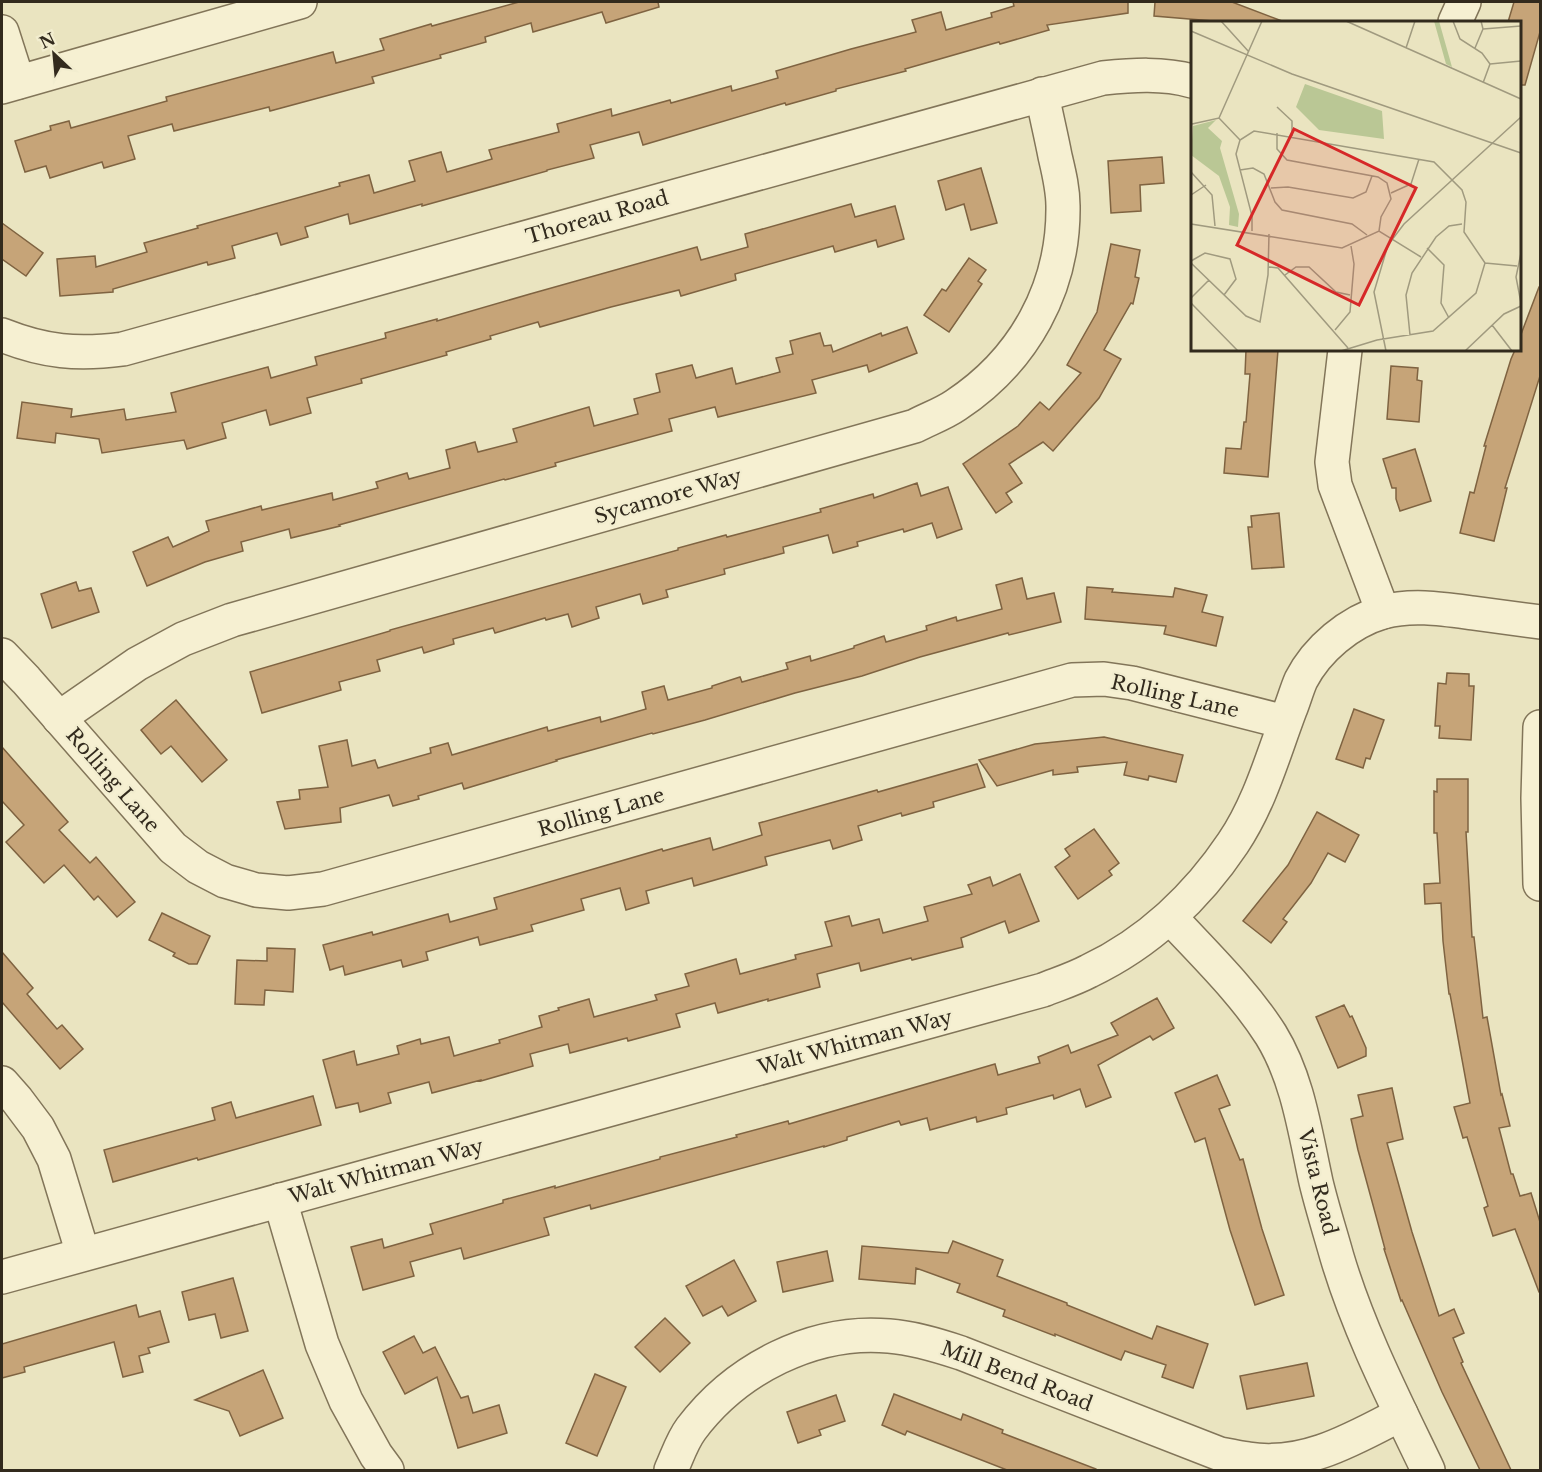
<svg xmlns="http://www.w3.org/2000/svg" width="1542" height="1472" font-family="'Libre Baskerville',serif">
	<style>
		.building { fill: #c6a478; stroke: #7f6341; stroke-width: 1.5 }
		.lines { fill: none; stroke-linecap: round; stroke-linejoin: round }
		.minor-casing { stroke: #827559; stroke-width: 36 }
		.minor { stroke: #f6f0d2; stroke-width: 33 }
		.labels { text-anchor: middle; stroke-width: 4.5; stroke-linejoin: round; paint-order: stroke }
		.street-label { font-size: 20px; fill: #322a1d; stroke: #f2edcf }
		.inset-road { fill: none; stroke: #a09a7f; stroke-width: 1.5 }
		.view { fill: #d62828; fill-opacity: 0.15; stroke: #d62828; stroke-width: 3 }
		.inset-edge { fill: none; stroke: #322a1d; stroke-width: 3 }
	</style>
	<rect width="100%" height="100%" fill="#eae4c0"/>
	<!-- building -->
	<g class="building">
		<polygon points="519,2 658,2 659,7 606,23 602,12 533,32 531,23 485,37 486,42 440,55 441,58 372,77 374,83 270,111 269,107 174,131 172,124 128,136 135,159 104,168 102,162 50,178 46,166 25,172 15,141 51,130 50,126 69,121 71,128 167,101 166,97 333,52 336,63 384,50 380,39 431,24 432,26"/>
		<polygon points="1013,2 1128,2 1128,13 1047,25 1049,30 1000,44 999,42 905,69 906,71 836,89 836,91 786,105 785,103 643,145 639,132 590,145 594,158 547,170 547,171 422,206 422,204 350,224 348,214 305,227 308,237 281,245 277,233 232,246 235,258 208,265 207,262 113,289 113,292 60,296 57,259 95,256 96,267 147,252 144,243 198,228 197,226 340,186 339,183 369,175 374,193 415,181 409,161 441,152 447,172 492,159 489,150 559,132 557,124 611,109 612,116 670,100 671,103 731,86 732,91 778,78 776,71 851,49 916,32 912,20 941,12 946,30 992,17 991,13 1014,6"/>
		<polygon points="1155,2 1232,2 1282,21 1225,22 1154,16"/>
		<polygon points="1514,2 1540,2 1540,32 1525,85 1520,85 1520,22 1508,22"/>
		<polygon points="1162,157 1164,183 1140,185 1141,211 1111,213 1108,161"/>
		<polygon points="981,168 997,223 971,230 964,204 946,210 938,181"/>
		<polygon points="851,204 855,217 895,206 904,239 878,247 876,240 835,252 833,246 735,274 736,280 681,296 679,290 611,307 540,327 538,322 490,336 491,339 446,352 447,355 361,379 362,383 307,398 311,413 270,425 266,410 222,423 226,438 187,449 184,440 102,453 99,439 56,433 55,443 17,438 22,402 72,409 71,417 124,409 126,420 176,412 171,393 268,367 271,378 317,365 315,357 386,338 385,333 437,319 437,321 530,294 697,247 701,260 748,247 745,234"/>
		<polygon points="2,223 43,253 26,276 2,259"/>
		<polygon points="1111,244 1140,250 1135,277 1139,278 1133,304 1131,303 1104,350 1121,359 1099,398 1053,451 1043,442 1009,464 1022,483 1006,493 1012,502 996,513 963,464 1018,426 1040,402 1049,410 1081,373 1067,365 1097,312"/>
		<polygon points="969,258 986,270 978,281 982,284 949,332 924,315 942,289 946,291"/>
		<polygon points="1539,287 1540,287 1540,376 1505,488 1507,488 1494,541 1460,533 1470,492 1474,493 1486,446 1484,446 1511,359 1515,350 1520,350 1520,337"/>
		<polygon points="907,327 917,353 869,372 867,365 812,380 816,393 718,417 715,407 669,419 672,431 555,463 556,466 505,480 504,479 339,525 340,526 291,538 289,529 241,542 243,551 205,562 147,586 133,552 168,537 173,547 209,531 206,521 261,506 262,510 332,493 333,500 378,488 376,482 407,473 409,479 450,468 446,450 475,442 478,452 517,442 513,429 589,407 594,426 638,414 634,399 660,392 656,374 692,365 696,378 732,368 736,384 780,372 776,358 793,354 790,341 820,333 824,346 831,345 833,352 881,333 882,336"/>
		<polygon points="1246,350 1278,350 1268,477 1224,473 1226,448 1241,449 1244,422 1246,422 1250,374 1245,374"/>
		<polygon points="1391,366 1418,368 1417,380 1422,381 1419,422 1387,419"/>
		<polygon points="1415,449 1431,501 1400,511 1396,499 1396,488 1392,488 1383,459"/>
		<polygon points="917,483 921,496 948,487 962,529 937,538 932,523 904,532 903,529 857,542 858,546 833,553 828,535 783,547 784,553 724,569 725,574 666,590 668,597 643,604 640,594 596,607 599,618 572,627 568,614 546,620 545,618 495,633 493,628 453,639 454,644 424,653 422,647 377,660 380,671 339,682 341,690 262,713 250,672 390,631 390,630 678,550 678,548 726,535 727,537 821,512 820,509 873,494 874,498"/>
		<polygon points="1279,513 1284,567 1252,569 1248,527 1252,527 1251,516"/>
		<polygon points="1022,578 1027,599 1054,593 1061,622 1009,635 1008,633 920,657 862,676 795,693 705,720 653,734 652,733 556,760 557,761 464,789 462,783 418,796 419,799 393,806 389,795 340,808 341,822 285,829 277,802 300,799 299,790 328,787 319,746 347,740 352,766 375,760 378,768 431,753 430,748 448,743 452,755 547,727 548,731 600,717 601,722 646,709 642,692 664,686 668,700 712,688 712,686 740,677 742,682 788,669 786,663 810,656 811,661 854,648 854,646 884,636 886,642 927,630 926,626 956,617 957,621 1002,609 996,585"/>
		<polygon points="76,582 79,591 91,588 99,612 52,628 41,594"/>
		<polygon points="1087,587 1113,589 1112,592 1173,597 1175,588 1207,595 1202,612 1223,617 1216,646 1164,634 1166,626 1085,619"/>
		<polygon points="1447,673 1469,674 1469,686 1474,686 1471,740 1439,738 1440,726 1435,726 1438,683 1446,684"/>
		<polygon points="176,700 227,760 202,782 171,746 161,754 141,730"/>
		<polygon points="1354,709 1384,720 1370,759 1366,758 1363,768 1336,759"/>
		<polygon points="1104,737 1183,755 1176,782 1149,776 1148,780 1124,775 1127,762 1077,767 1078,772 1053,775 1053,770 997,786 979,760 1035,744"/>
		<polygon points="2,747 68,822 59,830 90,863 96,857 135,902 117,917 98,896 94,900 64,865 44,883 6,842 24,825 2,801"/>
		<polygon points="977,764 985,787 933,802 934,807 902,816 901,813 858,826 862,840 833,849 830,840 765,857 767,865 694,886 692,878 646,891 649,903 626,910 620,888 581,899 584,910 531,925 533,931 480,945 478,937 426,952 428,960 403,967 401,960 345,975 343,966 330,970 323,945 372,932 373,935 448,914 450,922 497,909 494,898 662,849 663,851 710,838 713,850 762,835 759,823 877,790 878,792"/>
		<polygon points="1437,779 1468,779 1468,832 1466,832 1472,937 1474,937 1483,1018 1487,1017 1501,1095 1502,1094 1510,1126 1499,1128 1511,1174 1513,1174 1520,1196 1531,1193 1540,1222 1540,1292 1539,1292 1515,1229 1493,1236 1484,1208 1488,1206 1467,1137 1463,1138 1454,1107 1470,1103 1450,994 1449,994 1443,941 1441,903 1425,904 1424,884 1440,883 1437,833 1434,833 1434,791 1437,792"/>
		<polygon points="1317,812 1359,835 1345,862 1328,853 1311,883 1283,919 1287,922 1271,943 1243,921 1288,865"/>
		<polygon points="1094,829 1119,863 1109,871 1112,875 1078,899 1055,867 1070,856 1065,849"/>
		<polygon points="1020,874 1039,921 1009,933 1005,921 961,938 963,947 912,960 911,958 861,971 859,963 817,974 820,987 768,1001 768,999 718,1013 715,1003 676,1014 680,1027 628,1041 627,1038 570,1053 568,1044 530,1054 533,1066 481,1081 481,1080 432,1093 429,1082 388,1093 391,1103 360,1112 358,1103 336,1108 323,1060 354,1051 357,1065 399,1054 397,1046 420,1039 421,1044 449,1037 454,1056 500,1043 499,1040 542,1027 539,1016 559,1010 558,1008 589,999 594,1017 657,1000 655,995 689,986 685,974 736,959 740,974 796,959 795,955 832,946 825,922 849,916 852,926 879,919 883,933 928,921 924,907 972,894 968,885 990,877 993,886"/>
		<polygon points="162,913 210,936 197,964 189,964 173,956 175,953 149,940"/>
		<polygon points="267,948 295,949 293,992 265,990 264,1005 235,1004 237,960 267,961"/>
		<polygon points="2,952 33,988 27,994 57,1029 62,1025 83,1049 60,1069 2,1002"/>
		<polygon points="1157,998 1174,1028 1153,1040 1150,1036 1098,1065 1111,1097 1086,1107 1080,1089 1054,1099 1053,1095 1006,1108 1007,1114 977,1122 976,1117 930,1130 927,1118 901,1125 899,1121 847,1137 847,1140 824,1147 824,1146 591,1209 590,1205 544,1218 549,1235 464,1259 461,1248 410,1262 414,1276 363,1290 351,1247 382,1239 384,1248 433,1234 430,1224 503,1203 503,1200 555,1186 555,1188 660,1159 660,1157 737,1137 736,1135 788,1121 789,1124 995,1064 998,1075 1040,1063 1038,1057 1068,1045 1071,1053 1118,1035 1111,1023"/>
		<polygon points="1344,1005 1350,1017 1352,1016 1366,1048 1366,1056 1338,1068 1316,1017"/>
		<polygon points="1217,1075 1230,1105 1219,1109 1240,1160 1243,1159 1262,1229 1284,1295 1255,1305 1230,1230 1205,1138 1195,1142 1175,1093"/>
		<polygon points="1392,1088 1403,1139 1387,1143 1412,1232 1439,1316 1454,1309 1464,1333 1453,1338 1463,1362 1461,1363 1511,1470 1480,1470 1442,1392 1402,1300 1401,1301 1384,1249 1385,1249 1358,1150 1351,1119 1363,1116 1358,1095"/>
		<polygon points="313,1096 321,1125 198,1160 197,1158 113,1182 104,1150 215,1120 212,1108 231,1102 236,1118"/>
		<polygon points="953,1241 1003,1260 997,1276 1067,1303 1067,1305 1152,1339 1157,1326 1208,1344 1193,1388 1162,1377 1166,1365 1125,1351 1121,1360 1055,1334 1055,1336 1003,1316 1005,1310 957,1292 960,1284 916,1268 915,1284 859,1279 862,1246 948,1253"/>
		<polygon points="827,1251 833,1281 783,1292 777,1262"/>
		<polygon points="734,1260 756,1301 728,1316 722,1306 703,1316 686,1286"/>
		<polygon points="233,1278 248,1331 221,1338 215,1314 189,1320 182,1292"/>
		<polygon points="136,1305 139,1317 160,1311 169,1342 148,1348 150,1353 139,1356 143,1372 123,1377 114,1342 24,1367 25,1372 2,1378 2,1344"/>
		<polygon points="665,1318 690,1343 660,1372 635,1347"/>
		<polygon points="414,1336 423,1353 435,1347 461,1398 468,1396 473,1413 499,1405 507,1433 458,1448 437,1377 405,1394 383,1352"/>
		<polygon points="1307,1363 1314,1396 1247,1409 1240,1376"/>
		<polygon points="263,1370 283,1418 240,1436 229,1411 195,1400"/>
		<polygon points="595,1374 626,1387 597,1456 566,1443"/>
		<polygon points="894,1394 961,1420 963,1414 1003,1430 1002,1433 1096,1469 1096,1470 1007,1470 907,1431 905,1435 882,1425"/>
		<polygon points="836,1395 845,1421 819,1430 821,1435 798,1443 787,1412"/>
	</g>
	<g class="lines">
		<defs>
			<g id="minor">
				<polyline points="1455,22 1464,2"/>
				<polyline points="2,32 18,82"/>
				<polyline points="2,87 300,2"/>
				<path d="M2,335C45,352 77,355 123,349L1103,78C1133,75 1163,73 1192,81"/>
				<polyline points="1345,350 1332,462 1335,485 1383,612"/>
				<polyline points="2,655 26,680 173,848 198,867 225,881 256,890 288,893 323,889 1072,680 1104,679 1132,683 1285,722"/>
				<path d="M59,718L137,664L183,639L232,620L915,426C928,419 943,414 956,405C1024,360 1064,288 1063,206C1063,189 1059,173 1055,156C1051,135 1046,115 1042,94"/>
				<polyline points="1540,727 1538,798 1540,884"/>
				<path d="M1170,917C1205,955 1243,991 1271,1035C1298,1079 1305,1132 1316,1182C1322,1207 1330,1232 1337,1257C1359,1331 1395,1401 1428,1470"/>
				<polyline points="2,1083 17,1100 38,1128 54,1159 83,1254"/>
				<polyline points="280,1200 322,1344 346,1401 376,1455 387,1470"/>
				<path d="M2,1277L1043,990C1058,984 1074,979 1089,971C1148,943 1197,897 1233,843C1260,803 1273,755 1290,710C1294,700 1297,689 1301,680C1317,649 1349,622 1383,612C1412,604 1443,609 1473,613C1496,616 1518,619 1540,622"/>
				<path d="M671,1470C677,1457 682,1441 691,1429C736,1369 813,1329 889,1336C914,1338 937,1345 961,1353L1220,1454C1230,1456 1239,1458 1248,1459C1304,1468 1353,1439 1401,1414"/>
			</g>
		</defs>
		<!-- minor casing -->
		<use href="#minor" class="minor-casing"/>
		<!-- minor -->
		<use href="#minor" class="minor"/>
	</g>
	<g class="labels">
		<!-- street labels -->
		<g class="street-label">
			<text transform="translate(597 217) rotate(-16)" y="7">Thoreau Road</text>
			<text transform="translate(668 496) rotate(-16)" y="7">Sycamore Way</text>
			<text transform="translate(1175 696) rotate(13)" y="7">Rolling Lane</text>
			<text transform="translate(113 780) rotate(49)" y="7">Rolling Lane</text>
			<text transform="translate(601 812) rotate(-16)" y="7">Rolling Lane</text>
			<text transform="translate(855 1042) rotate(-15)" y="7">Walt Whitman Way</text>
			<text transform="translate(386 1171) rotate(-15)" y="7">Walt Whitman Way</text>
			<text transform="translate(1318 1182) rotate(76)" y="7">Vista Road</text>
			<text transform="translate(1017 1376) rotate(21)" y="7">Mill Bend Road</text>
		</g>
	</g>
	<!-- overview -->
	<g transform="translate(1191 21)">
		<rect width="330" height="330" fill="#eae4c0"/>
		<path d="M243,0H248L261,46L255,43ZM114,63L191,90L193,118L128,109L105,86ZM25,99L17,107L31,120L29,127L48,193L47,206L38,204L39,186L28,155L0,134L2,105Z" fill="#bac795"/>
		<path class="inset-road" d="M30,0L58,31M155,0L330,78M262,0L269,18L291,32L299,43M292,8L330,5M0,10L101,53L330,132M215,27L224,0M284,27L292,8L290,0M299,43L330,40M292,62L299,43M86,86L101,100V115M28,97L71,0M1,103L28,97L49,119M86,112V128L96,139L187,156L196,162L200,178L190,196L188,210M49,149L62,147L73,153L84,181L91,189L161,203L176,214M0,151L21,174L24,205M80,167L97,166L162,177L175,171L181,155M200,172L220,163L228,138M0,174L15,164M0,203L151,227L188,210L230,236M61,210V195L45,133L49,119L63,110L243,141L271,169L275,181L273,211L294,242L285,272L242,310L186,319L150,330M236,227L253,244L250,282L258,297M330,232L325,256L330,282M0,240L14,232L39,238L45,258L33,274M0,242L55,295L69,301L77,254L78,213M294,242L326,245M78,246L87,247L157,327M94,254L105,246H118L145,271L159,274M0,277L18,259M0,282L47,330M301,304L321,330M144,309L159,291L163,243L160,225M219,314L215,274L221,252L245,216L258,205L271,203M195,330L183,271L197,224L213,203L330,96M274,330L313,293L330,285"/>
		<path class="view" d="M103,108L225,167L168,284L46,224Z"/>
		<rect width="330" height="330" class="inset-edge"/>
	</g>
	<!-- border -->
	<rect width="1542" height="1472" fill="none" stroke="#322a1d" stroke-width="6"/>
	<!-- north arrow -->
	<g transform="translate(54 54) rotate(334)" stroke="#f2edcf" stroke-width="4.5" paint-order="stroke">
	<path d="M0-4.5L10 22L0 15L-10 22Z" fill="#322a1d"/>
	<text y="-9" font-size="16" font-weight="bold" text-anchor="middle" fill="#322a1d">N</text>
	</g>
</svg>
